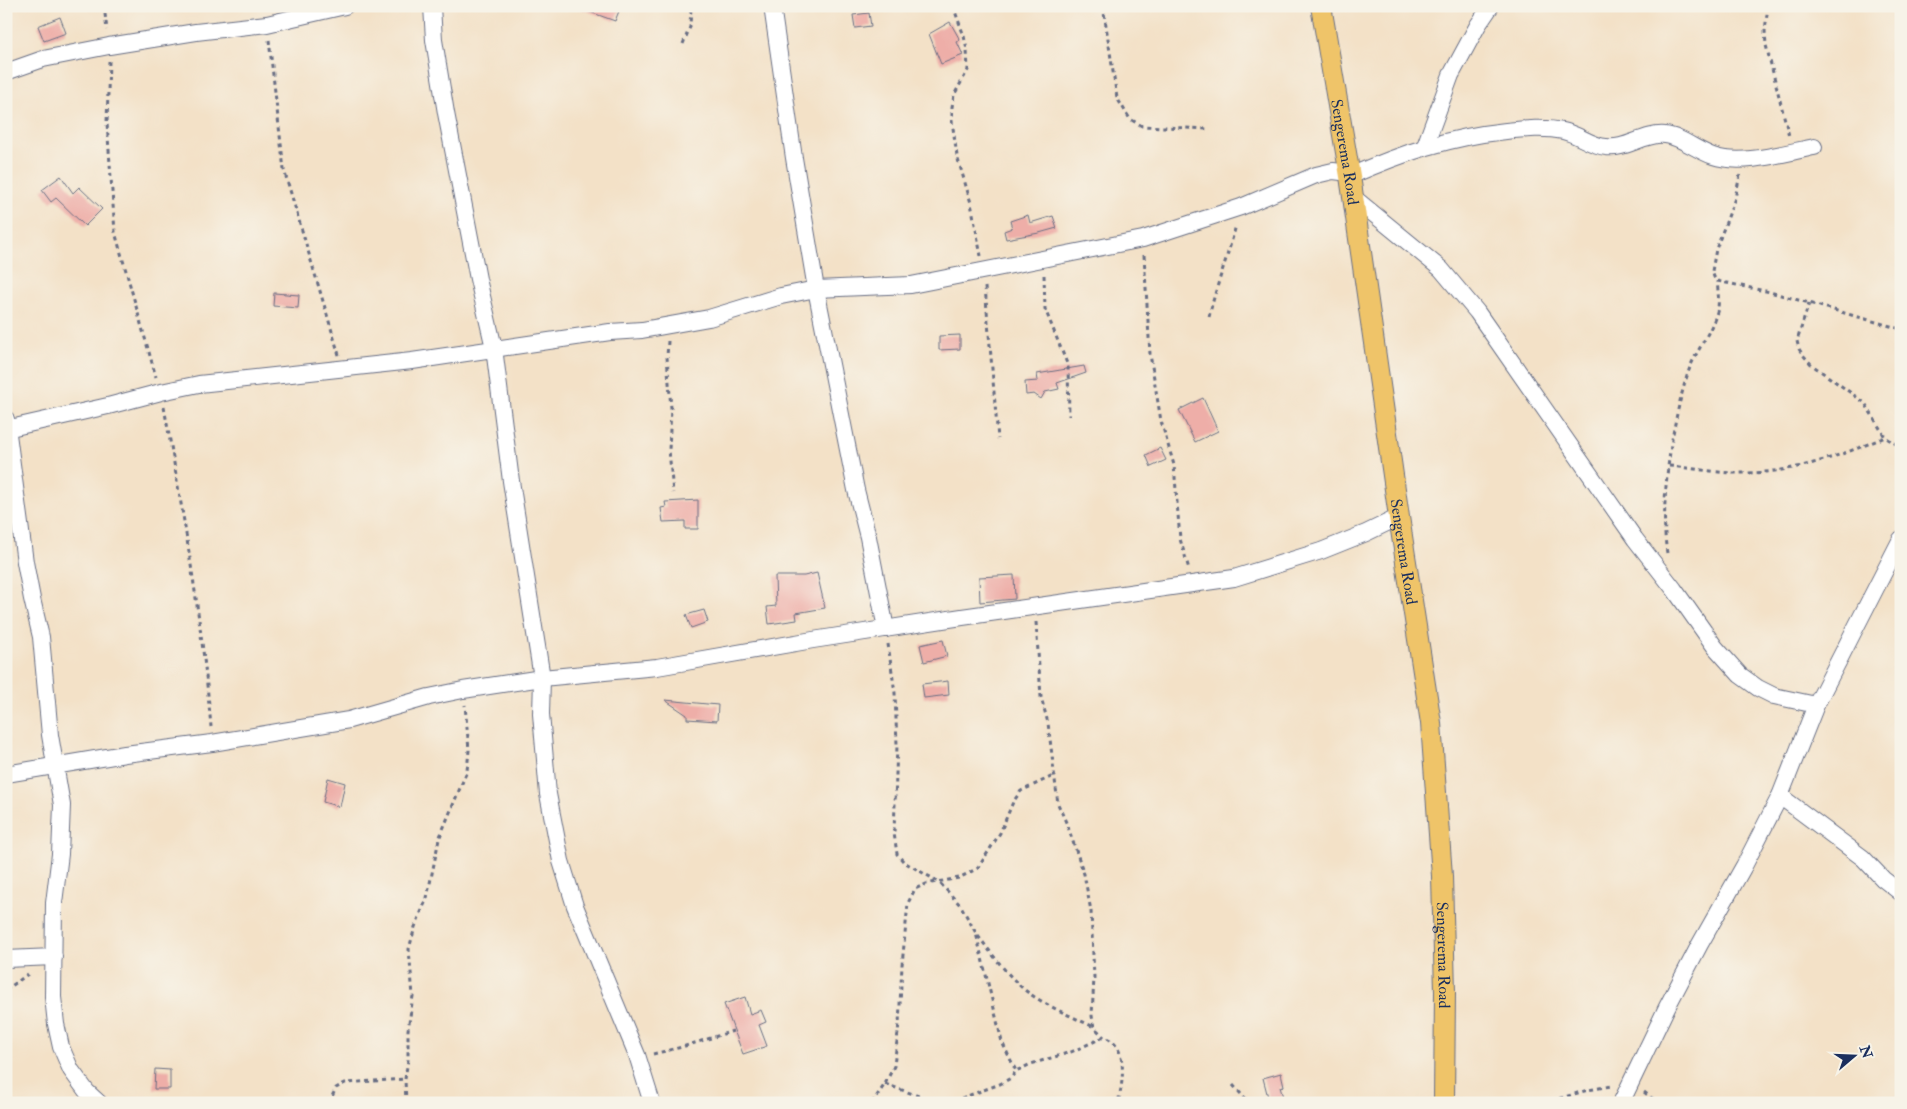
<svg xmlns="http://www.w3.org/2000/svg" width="1907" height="1109" font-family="'IM FELL Double Pica',serif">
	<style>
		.building { fill: #eeaea8 }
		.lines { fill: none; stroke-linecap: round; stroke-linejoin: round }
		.minor-casing { stroke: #676d83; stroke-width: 18 }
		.major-casing { stroke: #676d83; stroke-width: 22 }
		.path { stroke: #676d83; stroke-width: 3; stroke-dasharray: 4 4; stroke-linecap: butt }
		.minor { stroke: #fff; stroke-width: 16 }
		.major { stroke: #efc469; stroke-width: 20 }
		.labels { text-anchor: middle; stroke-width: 4; stroke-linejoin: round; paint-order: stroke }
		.street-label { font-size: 16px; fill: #1b2f5e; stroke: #f7f3e8 }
	</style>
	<rect width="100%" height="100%" fill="#f7f3e8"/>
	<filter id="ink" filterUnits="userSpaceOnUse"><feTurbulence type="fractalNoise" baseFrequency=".02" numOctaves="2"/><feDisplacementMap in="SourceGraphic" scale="10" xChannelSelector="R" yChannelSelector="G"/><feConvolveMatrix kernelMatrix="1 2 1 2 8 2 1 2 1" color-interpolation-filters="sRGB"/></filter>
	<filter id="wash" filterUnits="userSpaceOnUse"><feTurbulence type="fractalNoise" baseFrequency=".0096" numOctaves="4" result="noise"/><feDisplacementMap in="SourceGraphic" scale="20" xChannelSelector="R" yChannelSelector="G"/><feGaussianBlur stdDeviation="1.12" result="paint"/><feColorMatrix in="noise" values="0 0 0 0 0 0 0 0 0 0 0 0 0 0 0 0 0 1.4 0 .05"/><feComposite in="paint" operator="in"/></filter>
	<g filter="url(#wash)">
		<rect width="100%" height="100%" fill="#f3e1c7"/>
		<g id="blocks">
			<!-- building -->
			<g class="building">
				<polygon points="579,6 621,6 615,21 579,8"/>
				<polygon points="869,13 871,26 855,28 853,15"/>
				<polygon points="60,17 66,33 44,41 38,26"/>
				<polygon points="950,22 960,40 957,42 963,55 941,64 929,34"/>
				<polygon points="61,176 73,193 79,187 102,209 85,226 56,198 51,202 42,190"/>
				<polygon points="1028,215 1030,223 1053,216 1057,228 1039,233 1006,239 1004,231 1012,228 1010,221"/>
				<polygon points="274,293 299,295 298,308 273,306"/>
				<polygon points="960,335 960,349 939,350 939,336"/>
				<polygon points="1084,366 1086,373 1057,383 1059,389 1045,392 1041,399 1034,394 1026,395 1025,382 1038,381 1037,374"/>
				<polygon points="1203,398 1218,431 1195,442 1179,410"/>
				<polygon points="1160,448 1166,460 1151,467 1146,455"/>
				<polygon points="698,500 698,529 685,529 685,521 663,522 661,508 666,507 665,502"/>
				<polygon points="817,573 825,608 796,613 797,620 769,624 767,607 776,606 775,576 804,576"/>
				<polygon points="1014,575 1015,599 980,602 979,577"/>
				<polygon points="704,610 708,622 691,628 686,615"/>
				<polygon points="943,640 947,656 924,662 920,645"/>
				<polygon points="948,681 949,695 924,698 922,684"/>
				<polygon points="665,700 718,705 717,721 687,719 687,715"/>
				<polygon points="328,778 345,783 340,807 323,802"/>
				<polygon points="745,997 750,1014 761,1010 766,1022 759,1025 767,1046 743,1054 724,1004"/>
				<polygon points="155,1069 170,1070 170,1089 154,1089"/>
				<polygon points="1281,1073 1284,1086 1280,1087 1283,1097 1269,1101 1263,1078"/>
			</g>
		</g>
	</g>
	<g filter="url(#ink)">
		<use href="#blocks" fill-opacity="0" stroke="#676d83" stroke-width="1"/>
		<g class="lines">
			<defs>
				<g id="minor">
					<polyline points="432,6 434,40 446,113 478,279 494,348 511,481 542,678 541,714 548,794 561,861 575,906 637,1055 652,1103"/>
					<polyline points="772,6 794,158 816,289 856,490 868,537 886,629"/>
					<polyline points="6,72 43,59 109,46 196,32 267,24 345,6"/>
					<polyline points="1425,146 1451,75 1478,25 1491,6"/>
					<path d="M1350,176C1403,153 1449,137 1506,131C1525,129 1545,127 1563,131C1578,134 1591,146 1606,147C1626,150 1644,133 1665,135C1679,136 1698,151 1713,156C1742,166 1784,153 1814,147"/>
					<polyline points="1353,197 1441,269 1477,312 1635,539 1674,589 1715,647 1740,675 1758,688 1774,696 1816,705"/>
					<polyline points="6,419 25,562 32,599 41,637 50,735 62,805 60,854 54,903 53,997 56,1024 61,1047 71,1070 87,1092 99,1103"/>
					<polyline points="6,429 108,406 161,392 199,384 412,361 610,332 642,330 709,318 781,296 816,289 911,285 1143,239 1241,207 1316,175 1333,171 1350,173"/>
					<polyline points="6,774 125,754 212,743 349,720 429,697 463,690 542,678 657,667 813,640 962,617 1234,578 1321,551 1366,533 1399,517"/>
					<polyline points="1780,796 1863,858 1883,879 1901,893"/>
					<polyline points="6,959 54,957"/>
					<polyline points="1621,1103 1667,1007 1700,944 1744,866 1780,796 1816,705 1901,539"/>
				</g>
				<g id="major">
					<path id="s1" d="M1321,6L1350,176L1399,517L1431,723L1442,876L1445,992L1444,1103"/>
				</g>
			</defs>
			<!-- minor casing -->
			<use href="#minor" class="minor-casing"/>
			<!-- major casing -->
			<use href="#major" class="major-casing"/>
			<!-- path -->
			<g class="path">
				<polyline points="104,6 107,30"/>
				<polyline points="953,6 964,36 967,50 968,70 954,95 952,107 952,121 957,156 971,203 981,256"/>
				<polyline points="1103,6 1117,98 1130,119 1142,126 1209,129"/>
				<polyline points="1768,6 1765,31 1766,45 1789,136"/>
				<polyline points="269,40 284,170 339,355"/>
				<polyline points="683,44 690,27 691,6"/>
				<polyline points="109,61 107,123 115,232 156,377"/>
				<polyline points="1740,175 1735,198 1716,249 1712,271 1714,277 1717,281 1770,292 1901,329"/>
				<polyline points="1144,255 1150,354 1161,421 1174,465 1180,539 1189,569"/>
				<polyline points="1044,275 1045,309 1068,366 1069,416"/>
				<polyline points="985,287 998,439"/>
				<polyline points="1809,303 1797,341 1799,349 1803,355 1812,365 1865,403 1885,437 1901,447"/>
				<path d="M1209,317C1216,286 1228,256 1236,225"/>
				<polyline points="668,341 667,357 671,408 669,450 673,493"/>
				<path d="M164,407C183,513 202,620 211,727"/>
				<path d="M1669,466C1694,468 1720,474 1745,473C1794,473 1840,456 1885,437"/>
				<path d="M1667,553C1659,505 1672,421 1688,373C1695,351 1713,331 1718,308C1719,299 1718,290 1717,281"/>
				<polyline points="1036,622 1041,697 1048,723 1058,804 1068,827 1084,874 1091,911 1094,977 1092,1016 1094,1027 1104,1037"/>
				<polyline points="888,644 895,693 897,745 894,833 897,854 904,862 939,882 961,906 976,933 1002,1042 1016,1071"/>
				<path d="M978,936C993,955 1007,975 1026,991C1046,1006 1071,1016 1094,1027"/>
				<polyline points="6,990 28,974"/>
				<polyline points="653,1054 682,1047 733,1031"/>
				<path d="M885,1084L930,1100L951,1102L1000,1084L1011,1078L1016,1071L1031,1064L1071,1052L1104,1037C1129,1045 1123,1082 1118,1103"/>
				<polyline points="1233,1085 1249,1103"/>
				<polyline points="1644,1092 1658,1103"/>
				<polyline points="1460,1099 1480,1103"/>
				<polyline points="329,1103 336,1088 345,1083 405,1079"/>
				<polyline points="406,1103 405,1079 408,1060 408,1030 413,996 409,949 415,927 427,898 439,839 467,771 469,750 465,705"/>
				<polyline points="872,1103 885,1084 894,1066 899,1024 902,965 908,903 915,889 926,884 959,878 978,868 1000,833 1013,802 1021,791 1053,776"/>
				<polyline points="1544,1103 1588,1090 1611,1086"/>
			</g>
			<!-- minor -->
			<use href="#minor" class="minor"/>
			<!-- major -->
			<use href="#major" class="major"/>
		</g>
	</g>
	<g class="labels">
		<!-- street labels -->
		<g class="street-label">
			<text dy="6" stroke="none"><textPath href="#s1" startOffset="148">Sengerema Road</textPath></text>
			<text dy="6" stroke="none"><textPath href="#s1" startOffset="552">Sengerema Road</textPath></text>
			<text dy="6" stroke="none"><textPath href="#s1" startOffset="958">Sengerema Road</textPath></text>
		</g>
	</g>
	<!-- margin -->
	<rect width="1907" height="1109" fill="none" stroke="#f7f3e8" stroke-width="25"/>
	<!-- north arrow -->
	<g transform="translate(1854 1056) rotate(71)" stroke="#f7f3e8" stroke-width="4" paint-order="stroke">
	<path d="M0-4L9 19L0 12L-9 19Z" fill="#1b2f5e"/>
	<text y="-8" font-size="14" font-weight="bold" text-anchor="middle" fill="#1b2f5e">N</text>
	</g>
</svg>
